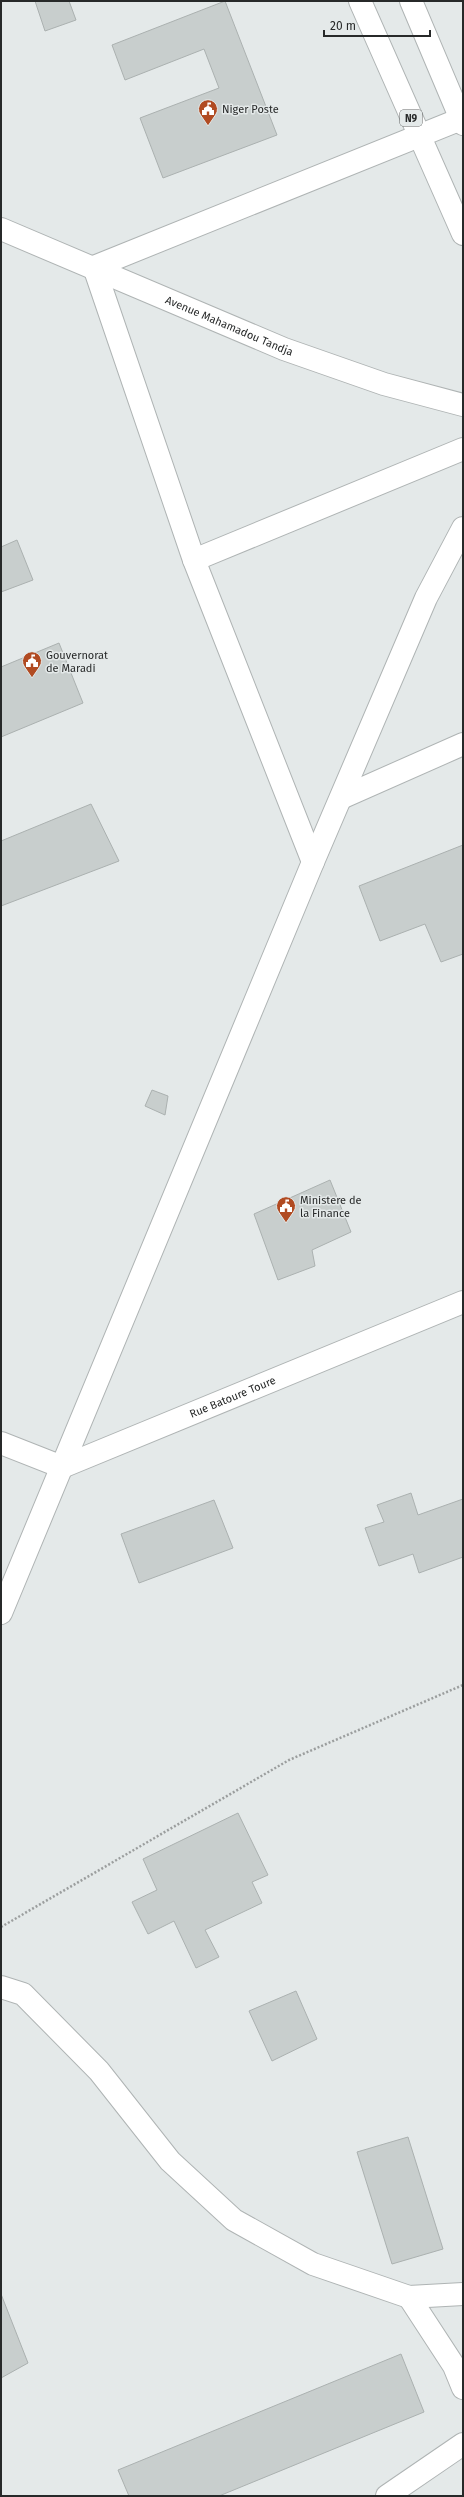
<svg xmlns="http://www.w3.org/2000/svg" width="464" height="2497" font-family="'Fira Sans',sans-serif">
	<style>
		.building { fill: #c8cecd; stroke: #abb1b0 }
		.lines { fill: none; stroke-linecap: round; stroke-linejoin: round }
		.street-casing { stroke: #afb4b4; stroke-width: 24 }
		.secondary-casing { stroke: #afb4b4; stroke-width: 24 }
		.highway-casing { stroke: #afb4b4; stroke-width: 24 }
		.path { stroke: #9b9e9e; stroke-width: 2.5; stroke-dasharray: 2 2; stroke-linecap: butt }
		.street { stroke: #fff; stroke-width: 22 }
		.secondary { stroke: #fff; stroke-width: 22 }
		.highway { stroke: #fff; stroke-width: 22 }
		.labels { text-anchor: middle; stroke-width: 3; stroke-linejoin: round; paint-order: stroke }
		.shield { fill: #e4e9e9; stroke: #606363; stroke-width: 1 }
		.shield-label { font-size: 10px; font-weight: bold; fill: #272929 }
		.poi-label { font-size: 11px; fill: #272929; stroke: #e4e9e9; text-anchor: start }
		.street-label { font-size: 11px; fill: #272929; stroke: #e4e9e9 }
	</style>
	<rect width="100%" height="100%" fill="#e4e9e9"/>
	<!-- building -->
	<g class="building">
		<polygon points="35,1 69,1 76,20 45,31"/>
		<polygon points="225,1 277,135 163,178 140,118 219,88 204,49 125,80 112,45"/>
		<polygon points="17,540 33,580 1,592 1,547"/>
		<polygon points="59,643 83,703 1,737 1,667"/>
		<polygon points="91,804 119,861 1,906 1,841"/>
		<polygon points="463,845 463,954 441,962 425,924 380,941 359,886"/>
		<polygon points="152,1090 168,1096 165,1115 145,1106"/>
		<polygon points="330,1180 351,1232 312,1250 315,1266 278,1280 254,1214"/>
		<polygon points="411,1493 418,1515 463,1499 463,1557 419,1573 413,1554 379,1566 365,1528 384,1522 377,1505"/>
		<polygon points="214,1500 233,1548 139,1583 121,1534"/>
		<polygon points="238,1813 268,1875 252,1882 262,1903 205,1930 219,1957 196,1968 174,1921 148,1934 132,1902 157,1890 143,1859"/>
		<polygon points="296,1991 317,2039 272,2061 249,2011"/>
		<polygon points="408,2137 443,2249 392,2264 357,2152"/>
		<polygon points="1,2294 28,2363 1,2378"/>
		<polygon points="401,2354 424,2412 219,2496 129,2496 118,2470"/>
	</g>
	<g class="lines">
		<defs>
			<g id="street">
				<polyline points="194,560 463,449"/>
				<polyline points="341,798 463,744"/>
				<polyline points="313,862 194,560 94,267 461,119"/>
				<path id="s1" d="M1,1443L62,1467L463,1302"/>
				<polyline points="1,1987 23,1994 99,2071 170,2161 234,2220 313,2264 409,2297 463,2294"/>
				<polyline points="409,2297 454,2366 463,2388"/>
				<polyline points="387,2496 463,2444"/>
			</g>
			<g id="secondary">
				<path id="s2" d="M1,229L284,349L384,384L463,405"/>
				<polyline points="1,1613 313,862 426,598 463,528"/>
			</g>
			<g id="highway">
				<polyline points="360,1 463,234"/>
				<polyline points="411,1 463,124"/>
			</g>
		</defs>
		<!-- street casing -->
		<use href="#street" class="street-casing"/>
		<!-- secondary casing -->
		<use href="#secondary" class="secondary-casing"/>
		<!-- highway casing -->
		<use href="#highway" class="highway-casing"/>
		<!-- path -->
		<polyline class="path" points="1,1927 289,1760 463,1685"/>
		<!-- street -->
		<use href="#street" class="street"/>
		<!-- secondary -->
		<use href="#secondary" class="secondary"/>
		<!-- highway -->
		<use href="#highway" class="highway"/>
	</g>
	<!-- icons -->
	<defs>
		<symbol id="civic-pin" viewBox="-11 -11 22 30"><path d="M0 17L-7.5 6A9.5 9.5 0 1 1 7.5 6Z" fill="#b14b22" stroke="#e4e9e9"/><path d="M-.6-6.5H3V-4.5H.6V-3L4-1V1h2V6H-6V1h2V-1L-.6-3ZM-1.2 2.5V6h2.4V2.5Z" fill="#fff"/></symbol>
	</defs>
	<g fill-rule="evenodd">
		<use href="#civic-pin" x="197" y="98" width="22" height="30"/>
		<use href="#civic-pin" x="21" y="650" width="22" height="30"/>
		<use href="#civic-pin" x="275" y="1195" width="22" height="30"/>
	</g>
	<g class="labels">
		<!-- shield labels -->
		<rect class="shield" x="400" y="110" width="22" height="16" rx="3"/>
		<g class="shield-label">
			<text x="411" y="122">N9</text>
		</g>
		<!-- poi labels -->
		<g class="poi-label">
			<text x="222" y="113">Niger Poste</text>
			<text x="46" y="659">Gouvernorat<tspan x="46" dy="13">de Maradi</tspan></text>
			<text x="300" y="1204">Ministere de<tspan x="300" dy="13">la Finance</tspan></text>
		</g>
		<!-- street labels -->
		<g class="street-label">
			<text dy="4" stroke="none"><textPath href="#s2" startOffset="248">Avenue Mahamadou Tandja</textPath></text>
			<text dy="4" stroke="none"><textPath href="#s1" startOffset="250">Rue Batoure Toure</textPath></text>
		</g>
	</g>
	<!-- border -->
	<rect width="464" height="2497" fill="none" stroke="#272929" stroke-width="4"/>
	<!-- scale -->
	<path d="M324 30v6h106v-6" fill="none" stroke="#272929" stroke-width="2"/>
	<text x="330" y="30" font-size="12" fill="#272929" stroke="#e4e9e9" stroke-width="3" paint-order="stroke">20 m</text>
</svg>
